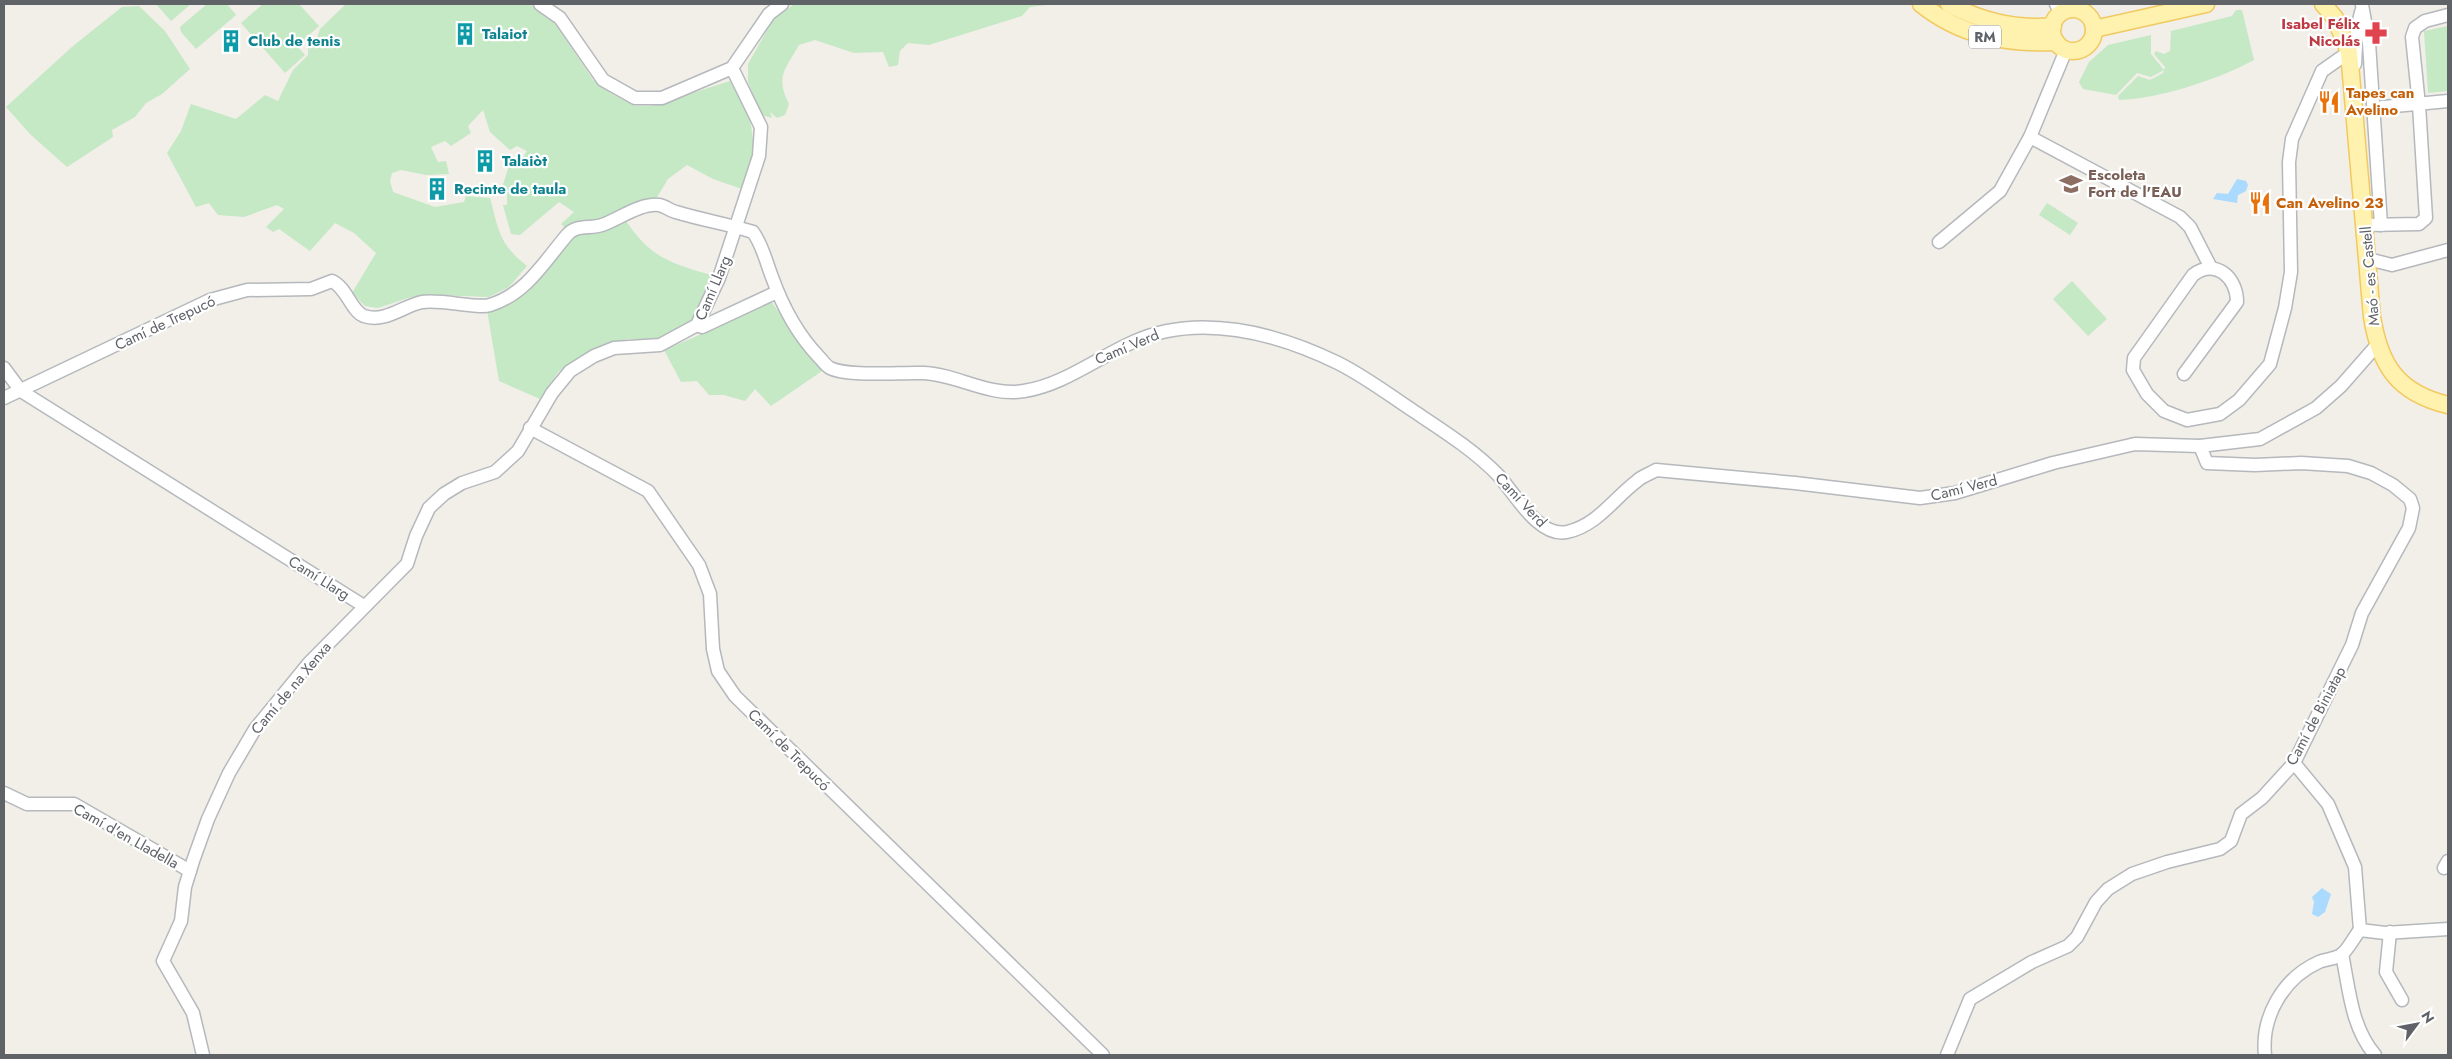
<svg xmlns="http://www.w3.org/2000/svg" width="2452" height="1059" font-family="Jost,sans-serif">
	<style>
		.green { fill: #c5e8c5 }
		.water { fill: #aadaff }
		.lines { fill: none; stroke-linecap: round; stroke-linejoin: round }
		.minor-casing { stroke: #b5b8bc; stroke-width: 15 }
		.major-casing { stroke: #f2c960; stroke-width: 19 }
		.minor { stroke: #fff; stroke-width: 12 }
		.major { stroke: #fff2af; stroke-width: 16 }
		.labels { text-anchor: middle; stroke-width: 4.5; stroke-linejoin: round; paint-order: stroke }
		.shield { fill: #fff; stroke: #8f9295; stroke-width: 1 }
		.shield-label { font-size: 14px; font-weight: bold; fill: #5f6368 }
		.health-label { font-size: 15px; font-weight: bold; fill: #be3a42; stroke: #fff; text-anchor: end }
		.culture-label { font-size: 15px; font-weight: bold; fill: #0d838f; stroke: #fff; text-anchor: start }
		.food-label { font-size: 15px; font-weight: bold; fill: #c56008; stroke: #fff; text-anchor: start }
		.education-label { font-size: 15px; font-weight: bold; fill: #785e54; stroke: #fff; text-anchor: start }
		.street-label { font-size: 15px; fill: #5f6368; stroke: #fff }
	</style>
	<rect width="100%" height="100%" fill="#f1efe8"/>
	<!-- green -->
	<g class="green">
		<polygon points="156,4 191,4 171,21"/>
		<polygon points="207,4 227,4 236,15 196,49 181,32 180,27"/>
		<polygon points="263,4 299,4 319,26 297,46 305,55 285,73 241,23"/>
		<path d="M346,4H530L555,23L593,80L612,94L635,106H651L730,81L750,118L754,148L742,189L713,179L687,165L668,179L656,199L568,230L561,224L574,212L559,202L520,235L511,234L503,205H507V192L502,188L510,162L519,163L527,151L517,146L510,150L490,132L483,110L468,126L471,133L451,146L445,141L431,147L438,162L446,161L449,174L426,175L401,170L392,173L390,181L393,192L435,207L464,202L466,196L490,198C499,231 499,244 527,266L509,287L489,297L434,295L408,298L378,308L365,306L352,293L376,253L354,233L335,223L310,251L279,229L273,232L266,227L284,209L277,205L244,217L218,215L209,203L196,207L167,153L181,131L191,104L236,119L265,95L278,101L293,70L308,55V43L316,41L320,29Z"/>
		<path d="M794,4H1054L1030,7L1022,16L929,45L908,43L900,51L898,65L889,67L883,52L854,53L815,40L799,45C785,70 775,76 789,104L785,115L777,118L770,112L772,118L761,115L748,82V64L773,20Z"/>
		<polygon points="139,6 165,31 190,69 162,94 146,103 135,117 112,130 113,137 67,167 31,135 6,107 73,46 122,7"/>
		<path d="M2236,10H2242L2254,60C2219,79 2159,99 2119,100L2118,96L2138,76L2150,80L2163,73L2165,67L2154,54L2156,51L2164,54L2170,51L2171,31L2232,16Z"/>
		<polygon points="2448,26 2448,91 2428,93 2424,31"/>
		<polygon points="2151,35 2151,54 2164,70 2151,77 2137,73 2116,95 2083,89 2079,82 2089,62 2108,45"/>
		<polygon points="2047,203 2078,223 2070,235 2039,215"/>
		<path d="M626,221C651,258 670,263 711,275L692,322L656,340L628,339L597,348L559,371L540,399L499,381L487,310L574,235Z"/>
		<polygon points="2072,281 2107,319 2088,336 2053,299"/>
		<polygon points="770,300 822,371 771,406 755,389 745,401 724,395 709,395 697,381 681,382 664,350 697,336"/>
	</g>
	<!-- water -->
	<g class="water">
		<polygon points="2237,179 2246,181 2248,185 2246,191 2238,195 2237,203 2213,199 2217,193 2228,194"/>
		<polygon points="2322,888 2331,894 2325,912 2318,917 2312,914 2314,902 2312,897"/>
	</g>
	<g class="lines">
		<defs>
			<g id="minor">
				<polyline points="540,4 560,18 603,80 635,98 662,98 732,68 769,14 782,4"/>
				<polyline points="2056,4 2061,13"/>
				<polyline points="2362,5 2369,43 2381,225"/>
				<polyline points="2355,64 2357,29 2361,12"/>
				<polyline points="2373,108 2448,101"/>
				<polyline points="2030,137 2180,217 2190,227 2210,266"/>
				<polyline points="2365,225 2419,224 2426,218 2419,105 2412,37 2415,28 2425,21 2448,15"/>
				<polyline points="1939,242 2000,191 2030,137 2066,50"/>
				<polyline points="2368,259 2392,265 2448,250"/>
				<polyline points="697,325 702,327 777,292"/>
				<polyline points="4,368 21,391 364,606"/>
				<path d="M2184,374L2237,302C2237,277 2215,258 2193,275L2134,358L2133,370L2147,394L2164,411L2187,420L2220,414L2239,400L2270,364L2285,308L2291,272L2289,162L2292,139L2322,71L2349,52"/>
				<path d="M4,398L210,300L247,290L311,289L332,281C347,288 351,311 364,316C385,323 403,306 422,302C442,299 477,309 490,305C526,294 544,262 567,235C576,224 590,229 602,225C619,219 640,203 659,205C665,206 671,211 676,212C702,220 728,224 753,232C763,246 766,262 772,277C782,305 798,335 819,357C822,360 826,366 830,368C847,377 902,372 923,373C957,374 988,397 1024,391C1063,385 1097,358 1133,342C1198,312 1277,333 1338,363C1364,376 1388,394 1412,410C1442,430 1474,450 1499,476C1515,494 1539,538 1567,532C1598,525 1614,498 1637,481C1642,476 1650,474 1656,470L1795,483L1920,498L1955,493L2053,463L2135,444L2200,446L2260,439L2316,408L2341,386L2377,345"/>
				<polyline points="530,428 648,491 699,565 710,594 713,649 718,671 735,696 1103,1055"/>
				<polyline points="2294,763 2328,804 2355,867 2360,930"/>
				<polyline points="4,793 27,804 74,804 190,871"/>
				<polyline points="2444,868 2448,861"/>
				<polyline points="2360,930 2385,933 2448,929"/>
				<polyline points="2390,932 2386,972 2402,1000"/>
				<path d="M2342,954C2349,988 2351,1027 2375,1055"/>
				<polyline points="203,1055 193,1013 163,961 181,921 185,887 193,861 208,819 229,773 255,729 309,663 407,564 416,536 429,508 444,494 462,483 495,472 518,451 552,393 570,371 594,356 614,348 660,345 697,325 719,278 759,156 761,127 732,68"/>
				<polyline points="1947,1055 1970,999 2032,962 2068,946 2077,937 2096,902 2108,889 2132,874 2167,862 2220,849 2231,841 2241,814 2262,798 2294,763 2352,645 2362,613 2409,528 2413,508 2410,499 2393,485 2371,473 2348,466 2301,463 2255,465 2207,463 2200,446"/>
				<path d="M2265,1055C2261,1017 2283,978 2319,962C2326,959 2335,959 2341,955C2348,950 2354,937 2360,930"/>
			</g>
			<g id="major">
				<path d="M1921,4C1961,36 2006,44 2056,42"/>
				<path d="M1949,4C1981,21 2015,30 2053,26"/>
				<path d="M2323,4L2335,18L2349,52L2372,317C2380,366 2398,393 2448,405"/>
				<circle cx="2073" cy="30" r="21"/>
				<polyline points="2094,29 2206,4"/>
			</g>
		</defs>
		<!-- minor casing -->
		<use href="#minor" class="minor-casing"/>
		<!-- major casing -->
		<use href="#major" class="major-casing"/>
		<!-- minor -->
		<use href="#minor" class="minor"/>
		<!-- major -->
		<use href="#major" class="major"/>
	</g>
	<!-- icons -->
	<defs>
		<symbol id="pharmacy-bare" viewBox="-9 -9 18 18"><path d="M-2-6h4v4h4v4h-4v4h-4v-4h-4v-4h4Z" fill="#e0444e" stroke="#fff" stroke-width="2.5" paint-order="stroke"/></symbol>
		<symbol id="building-bare" viewBox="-9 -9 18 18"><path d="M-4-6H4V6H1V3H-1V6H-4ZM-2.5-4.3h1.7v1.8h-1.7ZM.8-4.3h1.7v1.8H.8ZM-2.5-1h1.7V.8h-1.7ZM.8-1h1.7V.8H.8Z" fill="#0f9aa8" stroke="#fff" stroke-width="2.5" paint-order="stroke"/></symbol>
		<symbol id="restaurant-bare" viewBox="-9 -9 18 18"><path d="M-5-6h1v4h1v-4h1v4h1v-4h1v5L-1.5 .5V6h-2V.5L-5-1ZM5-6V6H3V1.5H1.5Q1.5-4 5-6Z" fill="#e8710a" stroke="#fff" stroke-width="2.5" paint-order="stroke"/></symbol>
		<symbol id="school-bare" viewBox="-9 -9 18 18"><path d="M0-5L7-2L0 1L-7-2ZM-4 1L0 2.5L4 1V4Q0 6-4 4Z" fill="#8d6e63" stroke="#fff" stroke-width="2.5" paint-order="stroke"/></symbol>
	</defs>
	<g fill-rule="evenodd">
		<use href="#pharmacy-bare" x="2360" y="17" width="32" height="32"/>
		<use href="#building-bare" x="449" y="18" width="32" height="32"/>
		<use href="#building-bare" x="215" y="25" width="32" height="32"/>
		<use href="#restaurant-bare" x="2313" y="86" width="32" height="32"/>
		<use href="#building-bare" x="469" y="145" width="32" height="32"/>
		<use href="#school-bare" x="2055" y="168" width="32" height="32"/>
		<use href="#building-bare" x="421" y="173" width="32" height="32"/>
		<use href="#restaurant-bare" x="2244" y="187" width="32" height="32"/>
	</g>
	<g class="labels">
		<!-- shield labels -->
		<rect class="shield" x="1969" y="25.5" width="32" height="23" rx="4"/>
		<g class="shield-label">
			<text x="1985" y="42">RM</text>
		</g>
		<!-- health labels -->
		<g class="health-label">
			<text x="2360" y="29">Isabel Félix<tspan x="2360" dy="17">Nicolás</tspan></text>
		</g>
		<!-- culture labels -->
		<g class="culture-label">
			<text x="482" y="39">Talaiot</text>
			<text x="248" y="46">Club de tenis</text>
			<text x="502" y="166">Talaiòt</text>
			<text x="454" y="194">Recinte de taula</text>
		</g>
		<!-- food labels -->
		<g class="food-label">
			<text x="2346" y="98">Tapes can<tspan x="2346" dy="17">Avelino</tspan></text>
			<text x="2276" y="208">Can Avelino 23</text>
		</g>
		<!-- education labels -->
		<g class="education-label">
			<text x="2088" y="180">Escoleta<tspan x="2088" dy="17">Fort de l'EAU</tspan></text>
		</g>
		<!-- street labels -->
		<g class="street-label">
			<text transform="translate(2370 276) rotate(-95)" y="5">Maó - es Castell</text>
			<text transform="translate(713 288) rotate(-67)" y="5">Camí Llarg</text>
			<text transform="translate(165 323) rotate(-25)" y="5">Camí de Trepucó</text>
			<text transform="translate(1127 347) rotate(-23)" y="5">Camí Verd</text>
			<text transform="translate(1964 488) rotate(-14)" y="5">Camí Verd</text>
			<text transform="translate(1521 500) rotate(47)" y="5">Camí Verd</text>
			<text transform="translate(319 578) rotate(32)" y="5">Camí Llarg</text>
			<text transform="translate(291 688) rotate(-50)" y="5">Camí de na Xenxa</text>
			<text transform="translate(2316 716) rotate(-62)" y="5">Camí de Biniatap</text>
			<text transform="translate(789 750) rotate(45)" y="5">Camí de Trepucó</text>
			<text transform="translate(126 836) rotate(29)" y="5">Camí d'en Lladella</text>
		</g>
	</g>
	<!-- border -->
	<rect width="2452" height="1059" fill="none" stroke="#5f6368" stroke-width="10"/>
	<!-- north arrow -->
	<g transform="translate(2417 1024) rotate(58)" stroke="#ffffff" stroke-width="4" paint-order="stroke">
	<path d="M0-4L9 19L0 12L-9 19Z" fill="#5f6368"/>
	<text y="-8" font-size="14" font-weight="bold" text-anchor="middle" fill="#5f6368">N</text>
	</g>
</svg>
